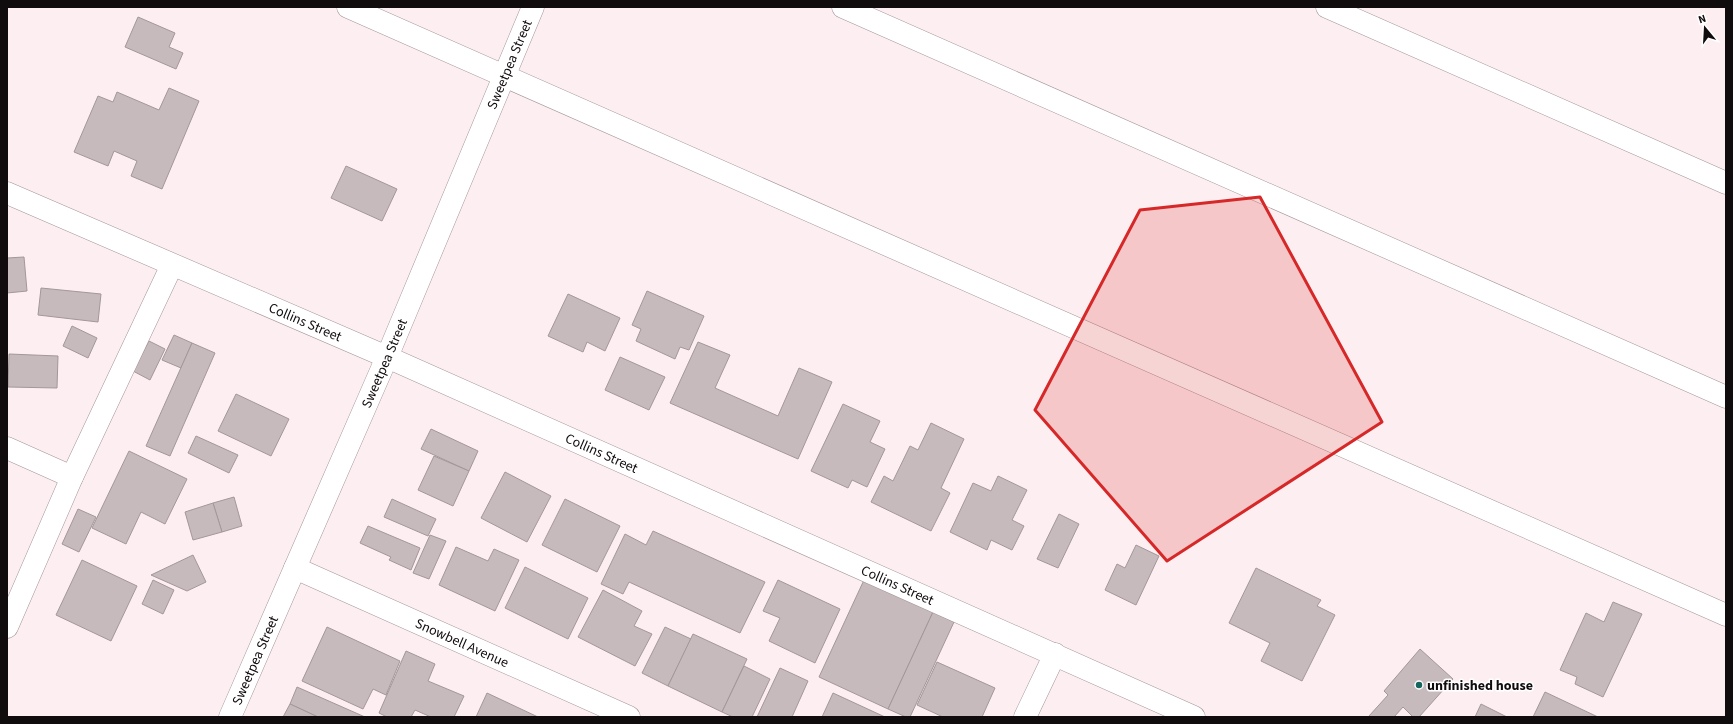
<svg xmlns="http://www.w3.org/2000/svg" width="1733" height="724" font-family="'Source Sans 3',sans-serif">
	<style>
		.building { fill: #c7babc; stroke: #a49799 }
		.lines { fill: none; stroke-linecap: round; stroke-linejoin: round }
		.minor-casing { stroke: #a39698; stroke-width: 23 }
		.minor { stroke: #fff; stroke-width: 22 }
		.marked { fill: #d62828; fill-opacity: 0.2; stroke: #d62828; stroke-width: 3; stroke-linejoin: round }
		.poi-dot { fill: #16645e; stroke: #fff; stroke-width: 1.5 }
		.labels { text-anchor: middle; stroke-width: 3; stroke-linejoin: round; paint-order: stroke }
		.street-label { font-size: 14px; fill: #100b0c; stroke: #fff }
		.poi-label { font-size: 14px; font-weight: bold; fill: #100b0c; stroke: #fff; text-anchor: start }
	</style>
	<rect width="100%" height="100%" fill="#fdeff1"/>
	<!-- building -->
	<g class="building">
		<polygon points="138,17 175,33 169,47 183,53 176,69 125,47"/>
		<polygon points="169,88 199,101 162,189 131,176 137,161 114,151 108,166 74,152 98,96 113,102 117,92 159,110"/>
		<polygon points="346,166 397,189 382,221 331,198"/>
		<polygon points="24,257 27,291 7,293 7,258"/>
		<polygon points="41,288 101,294 98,322 38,315"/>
		<polygon points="647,291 704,316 689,350 680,347 675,359 636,341 641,329 632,325"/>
		<polygon points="568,294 620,318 605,351 587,342 583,352 548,336"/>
		<polygon points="72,326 97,338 88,358 63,346"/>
		<polygon points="174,335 192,343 181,368 162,360"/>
		<polygon points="149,341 165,349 150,380 133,371"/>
		<polygon points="698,342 730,355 715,388 778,416 799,368 832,382 798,459 670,403"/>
		<polygon points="192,343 215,353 170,456 146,446"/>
		<polygon points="9,354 58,356 57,388 8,387"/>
		<polygon points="620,357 665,377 649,410 605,390"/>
		<polygon points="236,394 289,419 271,456 218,431"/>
		<polygon points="843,404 880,421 870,442 885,449 867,487 852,480 848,488 811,471"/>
		<polygon points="931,423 964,439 941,488 950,493 931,531 871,502 884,476 893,481 910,446 918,450"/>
		<polygon points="431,429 478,451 469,471 421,449"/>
		<polygon points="196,436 238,455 229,473 188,453"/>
		<polygon points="129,451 187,479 165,524 141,512 126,544 92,528"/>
		<polygon points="434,456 469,471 453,506 418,490"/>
		<polygon points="505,472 551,496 527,542 481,518"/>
		<polygon points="998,476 1027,490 1012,520 1024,526 1012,550 991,540 987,550 950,532 973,483 991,491"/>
		<polygon points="234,497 242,526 222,532 213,503"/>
		<polygon points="392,499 436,519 428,536 384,517"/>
		<polygon points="565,499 620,526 597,572 542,545"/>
		<polygon points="213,503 222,532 193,540 185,512"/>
		<polygon points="78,509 96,517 79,552 62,544"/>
		<polygon points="1059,514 1079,524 1058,568 1037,559"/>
		<polygon points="368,526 420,548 411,570 389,560 391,557 360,543"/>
		<polygon points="653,531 765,582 740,633 629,582 623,594 601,584 625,534 646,545"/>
		<polygon points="430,535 446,541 429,579 413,573"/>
		<polygon points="1136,545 1159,556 1136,605 1105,590 1117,564 1125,568"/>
		<polygon points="456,547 488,561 494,549 519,560 495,611 439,585"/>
		<polygon points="193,555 206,582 187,591 151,575"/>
		<polygon points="82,560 137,586 111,641 56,615"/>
		<polygon points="525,567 588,598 568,639 505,608"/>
		<polygon points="1256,568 1321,600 1317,606 1335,615 1302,681 1261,661 1270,643 1229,623"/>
		<polygon points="153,580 174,590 163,614 142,604"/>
		<polygon points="778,580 840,609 815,663 769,641 780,618 763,611"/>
		<polygon points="864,580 933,612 888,709 819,677"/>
		<polygon points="603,590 642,611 634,626 652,634 635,666 578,637"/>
		<polygon points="1613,602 1642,614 1603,697 1575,684 1577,677 1560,670 1586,613 1604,622"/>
		<polygon points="933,612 954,622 910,717 906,717 888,709"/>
		<polygon points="327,627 400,661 386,695 373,689 363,709 302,681"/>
		<polygon points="665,627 691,639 668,686 642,673"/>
		<polygon points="693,634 747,659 722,712 668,686"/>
		<polygon points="1420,649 1453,679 1419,717 1413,717 1403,707 1394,717 1371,717 1369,716 1388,695 1384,691"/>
		<polygon points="406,651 435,664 428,681 464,696 454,717 431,717 415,710 411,717 387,717 379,713"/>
		<polygon points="937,662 995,688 982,717 943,717 917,705"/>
		<polygon points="744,666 770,679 752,717 733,717 722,712"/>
		<polygon points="780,668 808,681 792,717 757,717"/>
		<polygon points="297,687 365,717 318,717 290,704"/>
		<polygon points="1545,692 1598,717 1533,717"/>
		<polygon points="487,693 538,717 476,717"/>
		<polygon points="833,693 885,717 822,717"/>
		<polygon points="290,704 318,717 283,717"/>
		<polygon points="1481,704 1507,717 1475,717"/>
	</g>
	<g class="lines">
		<defs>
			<g id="minor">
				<polyline points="348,7 1726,615"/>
				<polyline points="843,7 1726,397"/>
				<polyline points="1327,7 1726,183"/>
				<path id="s1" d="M7,193L387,357L1194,717"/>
				<polyline points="7,448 72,477"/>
				<path id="s2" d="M295,568L629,717"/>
				<polyline points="7,627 72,477 172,265"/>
				<path id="s3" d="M230,717L387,357L533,7"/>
				<polyline points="1025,717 1055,654"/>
			</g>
		</defs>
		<!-- minor casing -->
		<use href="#minor" class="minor-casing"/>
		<!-- minor -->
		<use href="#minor" class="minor"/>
	</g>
	<!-- marked area -->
	<path class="marked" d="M1260,197L1382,422L1167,561L1035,410L1140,210Z"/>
	<!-- markers -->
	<circle class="poi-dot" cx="1419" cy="685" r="4"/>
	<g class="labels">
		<!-- street labels -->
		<g class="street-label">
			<text dy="5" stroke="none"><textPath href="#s3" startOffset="710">Sweetpea Street</textPath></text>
			<text dy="5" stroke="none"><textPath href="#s1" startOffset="325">Collins Street</textPath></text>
			<text dy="5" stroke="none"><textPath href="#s3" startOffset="386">Sweetpea Street</textPath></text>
			<text dy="5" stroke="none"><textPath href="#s1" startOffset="649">Collins Street</textPath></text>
			<text dy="5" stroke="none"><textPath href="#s1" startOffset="973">Collins Street</textPath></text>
			<text dy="5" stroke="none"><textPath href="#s2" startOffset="183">Snowbell Avenue</textPath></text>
			<text dy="5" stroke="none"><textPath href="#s3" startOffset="62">Sweetpea Street</textPath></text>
		</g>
		<!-- poi labels -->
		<g class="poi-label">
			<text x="1427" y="690">unfinished house</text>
		</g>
	</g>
	<!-- border -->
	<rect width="1733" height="724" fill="none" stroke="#100b0c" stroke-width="16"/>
	<!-- north arrow -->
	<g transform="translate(1705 28) rotate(342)" stroke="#ffffff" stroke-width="3" paint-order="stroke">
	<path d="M0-3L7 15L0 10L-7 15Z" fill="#100b0c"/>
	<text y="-6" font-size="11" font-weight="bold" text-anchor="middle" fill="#100b0c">N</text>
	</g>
</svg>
